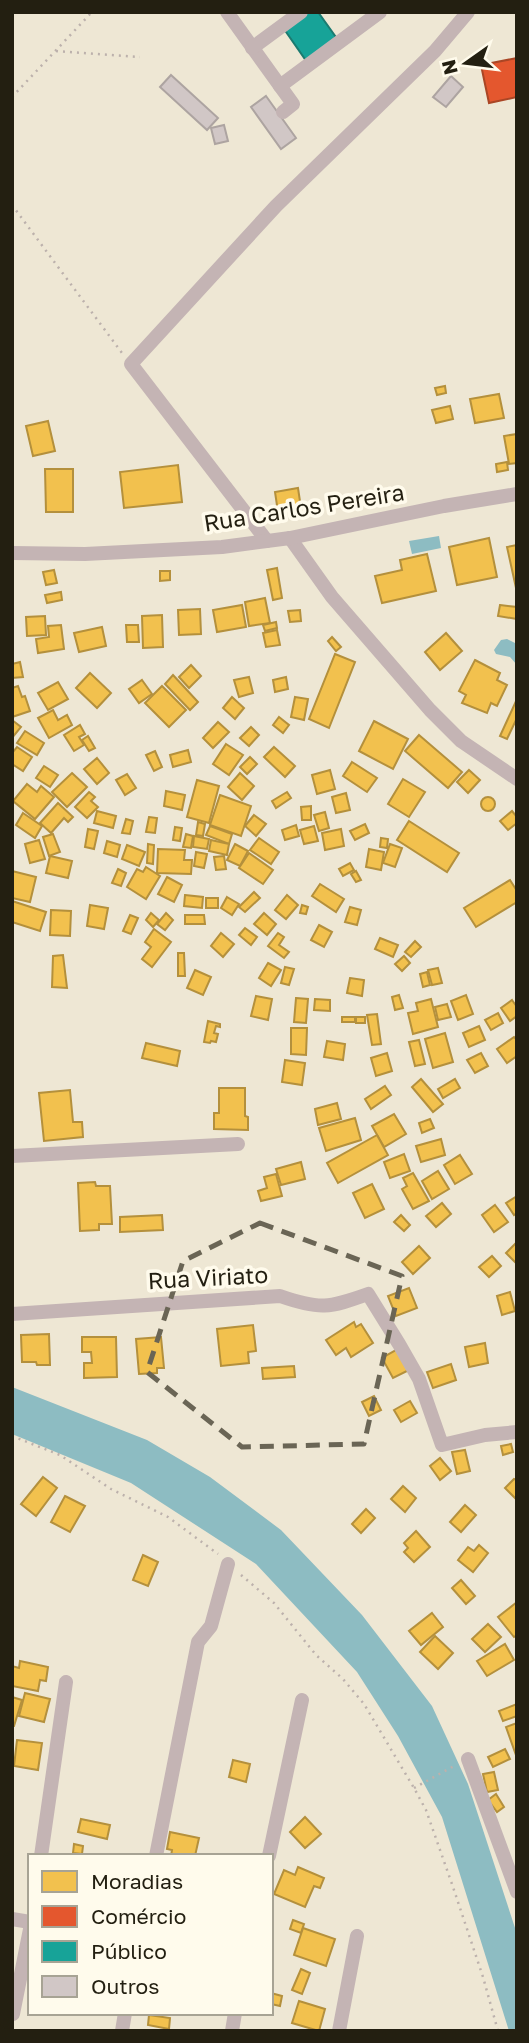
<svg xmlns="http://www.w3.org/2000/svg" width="529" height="2043" font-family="'Golos Text',sans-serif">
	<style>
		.water { fill: #8dbcc2 }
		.homes { fill: #f2c14e; stroke: #b4903c; stroke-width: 2 }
		.shops { fill: #e4572e; stroke: #aa4625; stroke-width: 2 }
		.public { fill: #17a398; stroke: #1b7b70; stroke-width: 2 }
		.building { fill: #d1c7c6; stroke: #ada4a1; stroke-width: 2 }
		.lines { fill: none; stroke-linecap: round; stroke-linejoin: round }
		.path { stroke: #bcb1ac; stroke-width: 2.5; stroke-dasharray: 2 5; stroke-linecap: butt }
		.minor { stroke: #c4b4b4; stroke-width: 14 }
		.marked { fill: none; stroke: #6a6555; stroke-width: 5; stroke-dasharray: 14 9; stroke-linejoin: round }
		.labels { text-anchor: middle; stroke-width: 7; stroke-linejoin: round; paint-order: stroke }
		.street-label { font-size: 23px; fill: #231f11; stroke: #fffbec }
	</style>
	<rect width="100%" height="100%" fill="#eee7d4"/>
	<!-- water -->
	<g class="water">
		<polygon points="439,536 441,548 412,554 409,541"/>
		<polygon points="507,639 517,644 517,665 510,657 496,654 494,650 501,640"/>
		<polygon points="12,1387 147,1440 210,1477 281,1530 362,1615 432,1706 468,1784 517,1934 517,2031 509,2031 442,1817 398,1736 357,1672 256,1564 131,1483 12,1434"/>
	</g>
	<!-- homes -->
	<g class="homes">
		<polygon points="445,386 446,393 437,395 435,388"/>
		<polygon points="499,394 504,418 475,423 470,399"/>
		<polygon points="450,406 453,419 436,423 432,410"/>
		<polygon points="48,421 55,451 33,456 26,426"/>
		<polygon points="517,434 517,463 509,464 504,436"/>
		<polygon points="507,462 508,470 497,472 496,464"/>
		<polygon points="178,465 182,502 124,508 120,472"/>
		<polygon points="45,469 73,469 73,512 46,512"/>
		<polygon points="298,488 301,508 278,512 275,492"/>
		<polygon points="489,538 497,577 457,585 449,547"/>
		<polygon points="517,545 517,588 516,588 507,547"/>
		<polygon points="427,554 436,591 382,603 375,576 402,570 400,560"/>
		<polygon points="277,568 282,598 273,600 267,570"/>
		<polygon points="54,570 57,583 46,585 43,572"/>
		<polygon points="160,571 170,571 170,580 160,581"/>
		<polygon points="61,592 62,600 47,603 45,595"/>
		<polygon points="265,598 270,623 249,626 245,602"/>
		<polygon points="242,605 246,627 217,632 213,610"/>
		<polygon points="500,605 517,607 517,619 498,616"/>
		<polygon points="200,609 201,634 179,635 178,610"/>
		<polygon points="300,610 301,621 290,622 288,611"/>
		<polygon points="162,615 163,647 143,648 142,616"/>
		<polygon points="45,616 46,635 27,636 26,617"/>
		<polygon points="276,622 277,628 265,631 263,625"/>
		<polygon points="61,625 64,649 38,653 36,639 49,637 48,626"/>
		<polygon points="126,625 138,625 139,642 127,642"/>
		<polygon points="102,627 106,646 79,652 74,633"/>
		<polygon points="277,630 280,645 266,647 263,633"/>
		<polygon points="446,633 462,651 440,670 425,652"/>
		<polygon points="332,637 341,647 336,651 328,641"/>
		<polygon points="335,654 355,662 329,728 309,719"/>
		<polygon points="475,660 500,673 497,680 507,685 497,706 491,703 487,713 462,703 466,695 459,691"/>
		<polygon points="20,662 23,677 12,678 12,664"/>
		<polygon points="191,665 201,676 189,688 179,677"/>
		<polygon points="90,673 111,693 97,708 76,688"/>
		<polygon points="173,675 198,702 190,710 165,684"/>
		<polygon points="249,677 253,693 239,697 234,680"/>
		<polygon points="286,677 288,689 275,692 273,680"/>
		<polygon points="142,680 152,694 139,703 129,689"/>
		<polygon points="58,682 68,699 48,710 38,693"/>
		<polygon points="18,686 22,697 25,696 30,711 12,717 12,688"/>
		<polygon points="162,686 186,710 169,727 145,703"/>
		<polygon points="232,697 244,708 235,719 223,708"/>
		<polygon points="295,697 308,699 304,720 291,717"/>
		<polygon points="517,699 517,718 507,739 500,736"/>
		<polygon points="53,710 58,720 67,715 72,725 49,738 38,718"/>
		<polygon points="279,717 289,725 283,733 273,725"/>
		<polygon points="12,720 21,727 12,738"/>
		<polygon points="374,721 408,739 393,769 359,751"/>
		<polygon points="218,722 229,732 213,748 203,738"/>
		<polygon points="80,725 85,734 79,737 84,745 74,751 64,735"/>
		<polygon points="251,727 259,735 249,746 240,738"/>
		<polygon points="25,731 44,743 37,755 17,743"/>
		<polygon points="419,735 462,772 448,788 405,751"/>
		<polygon points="88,736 95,748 89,751 82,740"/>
		<polygon points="226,744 243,755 229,775 213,764"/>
		<polygon points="17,747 32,757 23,771 12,764 12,753"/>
		<polygon points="274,747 295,766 285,777 264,757"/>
		<polygon points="188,750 191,762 173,767 170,755"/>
		<polygon points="155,751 162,767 154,771 146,755"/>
		<polygon points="250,757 257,764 247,774 240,767"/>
		<polygon points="97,758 109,773 97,784 84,769"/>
		<polygon points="352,762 377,778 367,792 343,776"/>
		<polygon points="44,766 58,775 50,787 36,778"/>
		<polygon points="330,770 335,789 317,794 312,775"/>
		<polygon points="469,770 480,780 468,793 457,782"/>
		<polygon points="72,773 87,787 67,807 52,792"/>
		<polygon points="240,773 254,786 242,800 228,787"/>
		<polygon points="127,774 136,788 125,795 116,780"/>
		<polygon points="403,779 425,792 409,817 388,804"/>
		<polygon points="197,780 219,786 209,823 187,817"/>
		<polygon points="27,784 37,792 41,786 54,797 35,819 13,801"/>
		<polygon points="166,791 185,795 182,810 164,806"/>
		<polygon points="89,792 95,797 91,801 98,807 87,818 75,807"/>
		<polygon points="287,792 291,798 276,808 272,801"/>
		<polygon points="346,793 350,810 336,813 332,797"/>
		<polygon points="220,795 251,806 241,836 210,825"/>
		<circle cx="488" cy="804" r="7"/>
		<polygon points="58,803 73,817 68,822 64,818 51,833 40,823"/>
		<polygon points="311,806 311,820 302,820 301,807"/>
		<polygon points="97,811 116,816 113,828 94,823"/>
		<polygon points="512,811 517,817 517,823 508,830 500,821"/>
		<polygon points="325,812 329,828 319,831 314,815"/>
		<polygon points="23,813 42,826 35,838 16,825"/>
		<polygon points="254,815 266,824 256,836 245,826"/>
		<polygon points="149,817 157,818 155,833 146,832"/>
		<polygon points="126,819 133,821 130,834 122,833"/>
		<polygon points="409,821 459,853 447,872 397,840"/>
		<polygon points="198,822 205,824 203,836 196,835"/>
		<polygon points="365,824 369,833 355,840 350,831"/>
		<polygon points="296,825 299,836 285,840 282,830"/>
		<polygon points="210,826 232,834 229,844 206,835"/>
		<polygon points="314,826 318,841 304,844 300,830"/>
		<polygon points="175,827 182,828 180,841 173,840"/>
		<polygon points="88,829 98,831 94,849 85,847"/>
		<polygon points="341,829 344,846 325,850 322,833"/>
		<polygon points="53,834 60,852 49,856 43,837"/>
		<polygon points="186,834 193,836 191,848 183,847"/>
		<polygon points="194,836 209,839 207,849 193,847"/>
		<polygon points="259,838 279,852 271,864 250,850"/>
		<polygon points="381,838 388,839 387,848 380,847"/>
		<polygon points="39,840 45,859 30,863 25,844"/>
		<polygon points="211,840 229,844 227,855 209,851"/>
		<polygon points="107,841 120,845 117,857 104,853"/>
		<polygon points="148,844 154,845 153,864 147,863"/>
		<polygon points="235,844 248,851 240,866 227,860"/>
		<polygon points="390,844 402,848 395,867 383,863"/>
		<polygon points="127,845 145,852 139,866 122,859"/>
		<polygon points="158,849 185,850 184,860 192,860 191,874 157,873"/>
		<polygon points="369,849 384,852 381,870 366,867"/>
		<polygon points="196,852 207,854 204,868 194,866"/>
		<polygon points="249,853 273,870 263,884 239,868"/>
		<polygon points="50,856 72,861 68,878 46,873"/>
		<polygon points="224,856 226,869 216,870 214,857"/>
		<polygon points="350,863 354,870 343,876 339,869"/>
		<polygon points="146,867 160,876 146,899 127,887 137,869 143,872"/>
		<polygon points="118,869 126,873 121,886 112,883"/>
		<polygon points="12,871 36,877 30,902 12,898"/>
		<polygon points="356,871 361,880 356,882 351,874"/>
		<polygon points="167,877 182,885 174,902 158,894"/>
		<polygon points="510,880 517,891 517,902 476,927 464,908"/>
		<polygon points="320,884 344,899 336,912 312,896"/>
		<polygon points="254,892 260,898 245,912 239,907"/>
		<polygon points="185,895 203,897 202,908 184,906"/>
		<polygon points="287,895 298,905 286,919 275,910"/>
		<polygon points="227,897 239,904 232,915 221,908"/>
		<rect x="206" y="898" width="12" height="10"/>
		<polygon points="12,901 46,912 40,931 12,922"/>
		<polygon points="90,905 108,908 104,929 87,926"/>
		<polygon points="302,905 308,907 306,914 300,913"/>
		<polygon points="350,907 361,910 357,925 345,922"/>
		<polygon points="51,910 71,911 70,936 50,935"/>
		<polygon points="151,913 159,920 153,927 146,920"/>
		<polygon points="166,913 173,920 165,930 157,924"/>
		<polygon points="264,913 276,924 267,935 254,924"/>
		<polygon points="130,915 138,918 131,934 123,931"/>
		<polygon points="185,915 204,915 205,924 185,924"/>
		<polygon points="319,925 332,932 324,947 311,940"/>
		<polygon points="245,928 257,937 251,945 239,935"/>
		<polygon points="154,929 171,942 152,967 142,959 151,947 145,942"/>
		<polygon points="221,933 234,944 223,957 211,946"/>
		<polygon points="278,933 284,937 279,945 289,952 284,958 268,946"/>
		<polygon points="380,938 398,945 393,957 375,949"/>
		<polygon points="415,941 421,947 411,957 405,952"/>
		<polygon points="178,953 184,953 185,976 178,976"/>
		<polygon points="63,955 67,988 52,987 53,956"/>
		<polygon points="404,956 410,963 402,971 395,964"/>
		<polygon points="268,963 281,970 271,986 259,978"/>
		<polygon points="285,967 294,969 289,985 281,983"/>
		<polygon points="438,968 442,983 432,985 428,970"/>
		<polygon points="195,970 211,977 203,995 187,988"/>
		<polygon points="427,972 430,985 423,987 420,974"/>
		<polygon points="350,978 364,980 362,996 347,993"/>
		<polygon points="399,995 403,1008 395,1010 392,997"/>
		<polygon points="466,995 473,1014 458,1020 451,1001"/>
		<polygon points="256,996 272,999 268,1020 251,1016"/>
		<polygon points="296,998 308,999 306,1023 294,1022"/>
		<polygon points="315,999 330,1000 330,1011 314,1010"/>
		<polygon points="431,999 438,1027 413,1034 408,1013 418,1011 416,1003"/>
		<polygon points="512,1000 517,1007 517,1016 510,1021 501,1008"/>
		<polygon points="447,1004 451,1017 438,1020 435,1007"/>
		<polygon points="498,1013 503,1023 491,1030 485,1020"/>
		<polygon points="377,1014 381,1044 372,1045 367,1015"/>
		<rect x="342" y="1017" width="13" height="5"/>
		<rect x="356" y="1017" width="9" height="6"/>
		<polygon points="208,1021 220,1024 220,1027 216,1026 214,1033 218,1034 216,1042 211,1041 210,1043 204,1042"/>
		<polygon points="479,1026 485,1040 469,1047 463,1033"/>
		<polygon points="291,1028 307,1028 306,1055 291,1054"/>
		<polygon points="445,1033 453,1062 433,1068 425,1039"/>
		<polygon points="514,1037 517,1040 517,1056 507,1063 497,1049"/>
		<polygon points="419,1040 425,1064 415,1066 409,1042"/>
		<polygon points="327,1041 345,1044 343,1060 324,1057"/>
		<polygon points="146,1043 180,1051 177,1066 142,1058"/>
		<polygon points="387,1053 392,1071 376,1076 371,1058"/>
		<polygon points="481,1053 488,1066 475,1073 467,1060"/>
		<polygon points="285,1060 305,1063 302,1085 282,1082"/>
		<polygon points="421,1079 443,1104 433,1112 412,1087"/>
		<polygon points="455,1079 460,1088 443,1098 438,1089"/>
		<polygon points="385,1086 391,1095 371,1109 365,1099"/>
		<polygon points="219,1088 245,1088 245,1116 248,1117 248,1130 214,1129 214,1113 219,1113"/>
		<polygon points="70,1090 73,1122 82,1122 83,1137 44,1141 39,1093"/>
		<polygon points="337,1103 341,1119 318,1125 315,1109"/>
		<polygon points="394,1114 406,1134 384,1147 372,1126"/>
		<polygon points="355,1118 361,1140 326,1151 319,1128"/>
		<polygon points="430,1119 434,1128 422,1133 419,1123"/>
		<polygon points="377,1135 388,1155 338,1183 327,1163"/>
		<polygon points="441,1139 445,1155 421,1162 416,1146"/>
		<polygon points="404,1154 410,1171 390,1178 384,1162"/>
		<polygon points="460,1155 472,1174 455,1184 444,1165"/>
		<polygon points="301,1162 305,1179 281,1185 276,1169"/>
		<polygon points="438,1171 449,1189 432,1199 422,1181"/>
		<polygon points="413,1173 429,1201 413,1209 402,1189 407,1186 403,1178"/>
		<polygon points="276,1174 282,1196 261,1201 258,1191 267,1188 264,1177"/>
		<polygon points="95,1182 96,1186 110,1186 112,1224 99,1224 99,1230 80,1231 78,1183"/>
		<polygon points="372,1184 384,1209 365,1218 353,1193"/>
		<polygon points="517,1196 517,1213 514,1215 506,1203"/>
		<polygon points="442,1203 451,1214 436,1227 426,1216"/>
		<polygon points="495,1205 508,1222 494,1232 482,1215"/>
		<polygon points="162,1215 163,1230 120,1232 120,1217"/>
		<polygon points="401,1215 410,1225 404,1231 394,1222"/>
		<polygon points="517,1242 517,1264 506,1253"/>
		<polygon points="419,1246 430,1258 413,1274 402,1262"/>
		<polygon points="492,1256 501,1266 489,1277 479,1267"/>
		<polygon points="409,1288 417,1308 396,1316 388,1296"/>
		<polygon points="510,1292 515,1311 502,1315 497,1296"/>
		<polygon points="354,1322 356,1327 361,1324 373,1343 351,1357 346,1348 336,1355 326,1340"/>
		<polygon points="253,1325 256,1351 248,1352 249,1363 221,1366 217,1329"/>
		<polygon points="49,1334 50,1365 37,1365 36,1362 22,1362 21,1335"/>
		<polygon points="82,1337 116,1337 117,1377 84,1378 84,1363 92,1363 91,1352 82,1352"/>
		<polygon points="161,1337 164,1368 157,1368 157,1373 139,1374 136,1339"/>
		<polygon points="485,1343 488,1363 469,1367 465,1347"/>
		<polygon points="398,1349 409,1370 393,1378 382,1358"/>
		<polygon points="451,1364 456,1380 433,1388 427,1372"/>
		<polygon points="294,1366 295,1377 263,1379 262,1368"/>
		<polygon points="374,1396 381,1410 369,1416 362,1402"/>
		<polygon points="410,1401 417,1413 401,1422 394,1410"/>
		<polygon points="511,1444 513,1452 503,1455 501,1446"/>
		<polygon points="465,1450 470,1471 457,1474 452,1452"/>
		<polygon points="440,1458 451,1471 440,1480 430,1466"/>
		<polygon points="43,1477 57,1488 36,1516 21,1504"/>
		<polygon points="514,1479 517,1480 517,1500 505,1488"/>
		<polygon points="403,1486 416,1498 405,1512 391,1499"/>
		<polygon points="65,1496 85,1506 70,1532 51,1522"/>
		<polygon points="465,1505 476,1515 461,1532 450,1522"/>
		<polygon points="366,1509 375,1518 361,1533 352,1524"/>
		<polygon points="416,1531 430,1547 414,1562 404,1552 408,1548 404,1543"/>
		<polygon points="479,1545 488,1553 473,1572 458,1560 468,1547 474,1551"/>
		<polygon points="143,1555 158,1562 148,1586 133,1580"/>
		<polygon points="461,1580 475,1596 466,1604 452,1588"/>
		<polygon points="517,1602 517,1635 514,1637 498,1617"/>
		<polygon points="432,1613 443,1627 421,1645 409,1631"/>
		<polygon points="488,1624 501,1637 485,1652 472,1639"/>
		<polygon points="435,1636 453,1653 438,1669 420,1652"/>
		<polygon points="505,1644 514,1660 487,1676 477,1661"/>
		<polygon points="20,1661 48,1667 46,1681 40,1680 38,1691 12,1686 12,1666 19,1668"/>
		<polygon points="25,1693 50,1699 44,1722 19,1716"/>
		<polygon points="12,1697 22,1700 14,1726 12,1726"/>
		<polygon points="517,1704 517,1716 503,1721 499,1711"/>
		<polygon points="517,1723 517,1758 506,1727"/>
		<polygon points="17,1740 42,1743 38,1770 14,1766"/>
		<polygon points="505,1749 510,1759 493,1767 488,1757"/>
		<polygon points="233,1760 250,1764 246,1782 229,1777"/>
		<polygon points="494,1772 498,1790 487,1792 483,1774"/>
		<polygon points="496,1794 504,1807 497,1812 488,1800"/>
		<polygon points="305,1817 321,1834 305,1848 290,1832"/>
		<polygon points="81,1819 110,1825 107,1839 78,1832"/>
		<polygon points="170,1832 199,1838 195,1856 171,1856 172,1850 167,1849"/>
		<polygon points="74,1844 83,1846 82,1854 73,1853"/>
		<polygon points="298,1867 324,1878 320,1888 314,1886 305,1907 274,1894 284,1870 295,1875"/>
		<polygon points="293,1920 304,1924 301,1933 290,1929"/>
		<polygon points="303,1928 335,1939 326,1966 294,1955"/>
		<polygon points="301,1969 310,1973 302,1994 292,1990"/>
		<polygon points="271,1993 282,1996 280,2006 271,2004"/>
		<polygon points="299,2001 325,2009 319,2031 292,2023"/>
		<polygon points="149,2015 170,2018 169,2029 148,2025"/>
	</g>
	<!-- shops -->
	<polygon class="shops" points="517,58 517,97 489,103 481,65"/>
	<!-- public -->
	<polygon class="public" points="306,12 318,12 338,40 307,62 284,29"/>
	<!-- building -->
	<g class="building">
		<polygon points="171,75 218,118 207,130 160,87"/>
		<polygon points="451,76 463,87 446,107 433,97"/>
		<polygon points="266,96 296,138 281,149 251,107"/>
		<polygon points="224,125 228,141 215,144 211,128"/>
	</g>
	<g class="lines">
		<!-- path -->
		<g class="path">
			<polyline points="56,51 140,57"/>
			<polyline points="12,97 92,12"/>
			<polyline points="12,205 122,353"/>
			<polyline points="12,1436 60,1455 111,1489 168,1517 218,1554"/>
			<polyline points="241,1575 274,1603 316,1655 343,1679 364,1704 414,1788 426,1810 453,1887 483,1977 498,2031"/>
			<polyline points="414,1788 454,1766"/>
		</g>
		<!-- minor -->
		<g class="minor">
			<polyline points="227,12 293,104 283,112"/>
			<polyline points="252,48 301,12"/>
			<polyline points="280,86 380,12"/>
			<polyline points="290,538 332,597 430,710 461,741 517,779"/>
			<polyline points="267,541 131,364 276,206 435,51 468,12"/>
			<polyline points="12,553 85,554 222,547 290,538 444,506 517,494"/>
			<polyline points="12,1156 238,1144"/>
			<path d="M12,1314L280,1296C320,1310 329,1308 368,1294L399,1344L419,1379L442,1445L485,1435L517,1432"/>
			<polyline points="468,1759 517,1892"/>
			<polyline points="41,1856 66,1682"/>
			<polyline points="156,1856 198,1642 211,1626 228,1564"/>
			<polyline points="269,1856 302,1700"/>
			<polyline points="12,1919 30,1922"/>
			<polyline points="13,2014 30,1929"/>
			<polyline points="122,2031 125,2013"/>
			<polyline points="232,2031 235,2013"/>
			<polyline points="339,2031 357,1936"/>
		</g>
	</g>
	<!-- marked area -->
	<path class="marked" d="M260,1223L402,1276L364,1444L242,1447L147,1372L183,1261Z"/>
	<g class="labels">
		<!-- street labels -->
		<g class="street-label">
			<text transform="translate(304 508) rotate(-9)" y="8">Rua Carlos Pereira</text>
			<text transform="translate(208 1278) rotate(-3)" y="8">Rua Viriato</text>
		</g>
	</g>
	<!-- border -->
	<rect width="529" height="2043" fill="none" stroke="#231f11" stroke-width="28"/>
	<!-- legend -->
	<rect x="28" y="1854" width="245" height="161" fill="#fffbec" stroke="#a7a394" stroke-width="2"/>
	<rect x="42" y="1871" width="35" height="21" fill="#f2c14e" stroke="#a7a394" stroke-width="2"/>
	<text x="91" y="1889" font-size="21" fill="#231f11">Moradias</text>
	<rect x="42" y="1906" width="35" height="21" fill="#e4572e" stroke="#a7a394" stroke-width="2"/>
	<text x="91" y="1924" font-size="21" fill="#231f11">Comércio</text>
	<rect x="42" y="1941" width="35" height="21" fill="#17a398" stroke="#a7a394" stroke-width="2"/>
	<text x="91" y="1959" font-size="21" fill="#231f11">Público</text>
	<rect x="42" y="1976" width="35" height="21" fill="#d1c7c6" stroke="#a7a394" stroke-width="2"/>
	<text x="91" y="1994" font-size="21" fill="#231f11">Outros</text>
	<!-- north arrow -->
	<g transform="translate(466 63) rotate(256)" stroke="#fffbec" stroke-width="5" paint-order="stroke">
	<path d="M0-5L12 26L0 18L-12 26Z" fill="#231f11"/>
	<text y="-10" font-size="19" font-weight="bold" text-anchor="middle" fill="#231f11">N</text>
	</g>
</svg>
